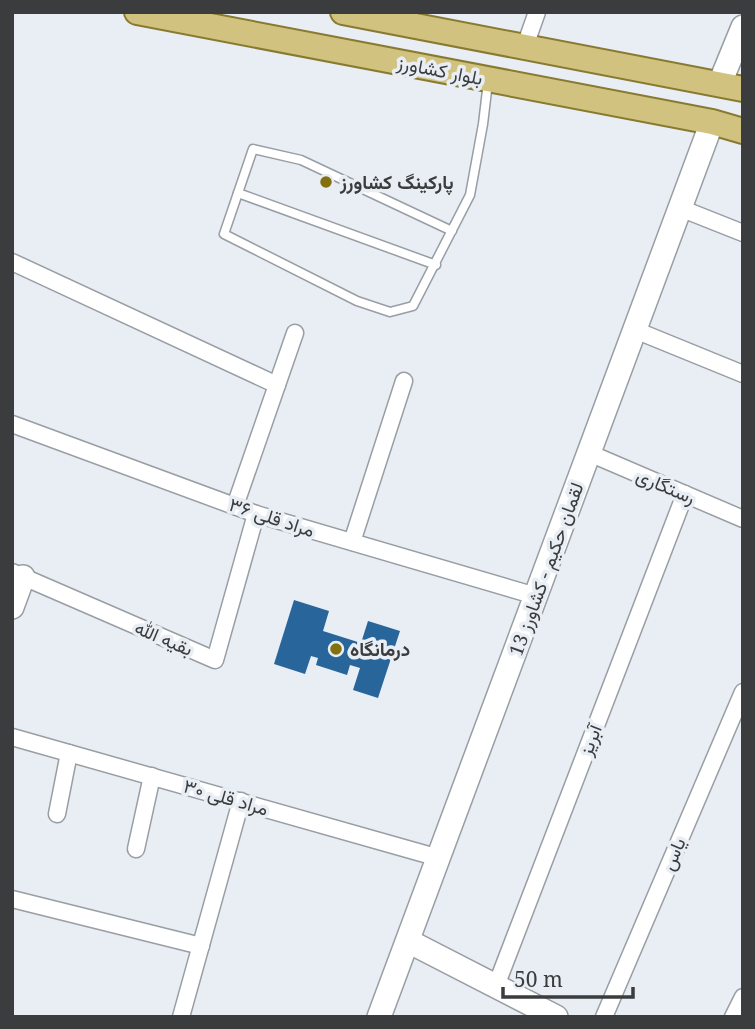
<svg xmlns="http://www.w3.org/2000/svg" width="755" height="1029" font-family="'Noto Serif',Vazirmatn,serif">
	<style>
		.building { fill: #27659b }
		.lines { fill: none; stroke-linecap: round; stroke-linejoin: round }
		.lane-casing { stroke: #989ea3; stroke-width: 11 }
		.street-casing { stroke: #989ea3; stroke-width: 19 }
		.secondary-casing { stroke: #989ea3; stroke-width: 26 }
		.primary-casing { stroke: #887a30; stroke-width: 28 }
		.lane { stroke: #fff; stroke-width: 8 }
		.street { stroke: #fff; stroke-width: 16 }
		.secondary { stroke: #fff; stroke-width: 23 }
		.primary { stroke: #d1c37f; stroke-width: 24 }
		.poi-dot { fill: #837110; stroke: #e8eef4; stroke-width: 2.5 }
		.labels { text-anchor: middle; stroke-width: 7; stroke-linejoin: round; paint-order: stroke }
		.street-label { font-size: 19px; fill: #3a3c3e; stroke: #e8eef4 }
		.poi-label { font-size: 19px; font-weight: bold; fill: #3a3c3e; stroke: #e8eef4; text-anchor: start }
	</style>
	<rect width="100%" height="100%" fill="#e8eef4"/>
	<!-- building -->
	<polygon class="building" points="294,600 329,611 323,631 361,643 368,621 400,631 378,698 353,690 360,668 350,665 347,675 316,665 318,658 311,656 305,674 274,664"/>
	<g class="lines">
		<defs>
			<g id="lane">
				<polyline points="238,193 436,265"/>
				<polyline points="452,231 301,160 253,149 224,234 357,301 390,312 413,306 470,195 483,124 488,82"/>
			</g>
			<g id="street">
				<polyline points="525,46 537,12"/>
				<polyline points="680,208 743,233"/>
				<polyline points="12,262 277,385"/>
				<polyline points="635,330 743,374"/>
				<polyline points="12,424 256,514 536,596"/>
				<polyline points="589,453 743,519"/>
				<polyline points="235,506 295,333"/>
				<polyline points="352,542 404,381"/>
				<polyline points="12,572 215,660 256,514"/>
				<polyline points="12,737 439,858"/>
				<polyline points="57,814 69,753"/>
				<polyline points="136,849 152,776"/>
				<polyline points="12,899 201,946"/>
				<polyline points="496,986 685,494"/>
				<polyline points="181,1017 241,801"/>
				<polyline points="604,1017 743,692"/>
				<polyline points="733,1017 743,997"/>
			</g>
			<g id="secondary">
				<polyline points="720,83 743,27"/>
				<polyline points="12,607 23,577"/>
				<polyline points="408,941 556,1017"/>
				<polyline points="379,1017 712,122"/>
			</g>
			<g id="primary">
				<polyline points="137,12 712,122 743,131"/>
				<polyline points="343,12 743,89"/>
			</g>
		</defs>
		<!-- lane casing -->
		<use href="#lane" class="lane-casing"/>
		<!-- street casing -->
		<use href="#street" class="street-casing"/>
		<!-- secondary casing -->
		<use href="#secondary" class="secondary-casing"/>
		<!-- primary casing -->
		<use href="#primary" class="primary-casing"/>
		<!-- lane -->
		<use href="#lane" class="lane"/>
		<!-- street -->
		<use href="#street" class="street"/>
		<!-- secondary -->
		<use href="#secondary" class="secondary"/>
		<!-- primary -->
		<use href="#primary" class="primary"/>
	</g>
	<!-- markers -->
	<g class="poi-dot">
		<circle cx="326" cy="182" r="7"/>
		<circle cx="336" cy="649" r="7"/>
	</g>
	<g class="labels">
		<!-- street labels -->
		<g class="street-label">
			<text transform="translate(440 70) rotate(11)" y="7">بلوار کشاورز</text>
			<text transform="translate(666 486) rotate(23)" y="7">رستگاری</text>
			<text transform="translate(272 517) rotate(18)" y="7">مراد قلی ۳۶</text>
			<text transform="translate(546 569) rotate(-70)" y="7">لقمان حکیم - کشاورز 13</text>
			<text transform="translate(164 638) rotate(23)" y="7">بقیه الله</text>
			<text transform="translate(590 740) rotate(-69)" y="7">آبریز</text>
			<text transform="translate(226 797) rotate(16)" y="7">مراد قلی ۳۰</text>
			<text transform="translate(673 854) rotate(-67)" y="7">یاس</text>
		</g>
		<!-- poi labels -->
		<g class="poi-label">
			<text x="340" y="189">پارکینگ کشاورز</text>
			<text x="350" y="656">درمانگاه</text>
		</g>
	</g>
	<!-- border -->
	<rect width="755" height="1029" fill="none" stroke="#3a3c3e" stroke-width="28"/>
	<!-- scale -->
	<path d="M503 987v10h130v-10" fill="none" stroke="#3a3c3e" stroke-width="3.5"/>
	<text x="514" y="987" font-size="21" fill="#3a3c3e" stroke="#e8eef4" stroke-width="5" paint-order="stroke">50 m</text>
</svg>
